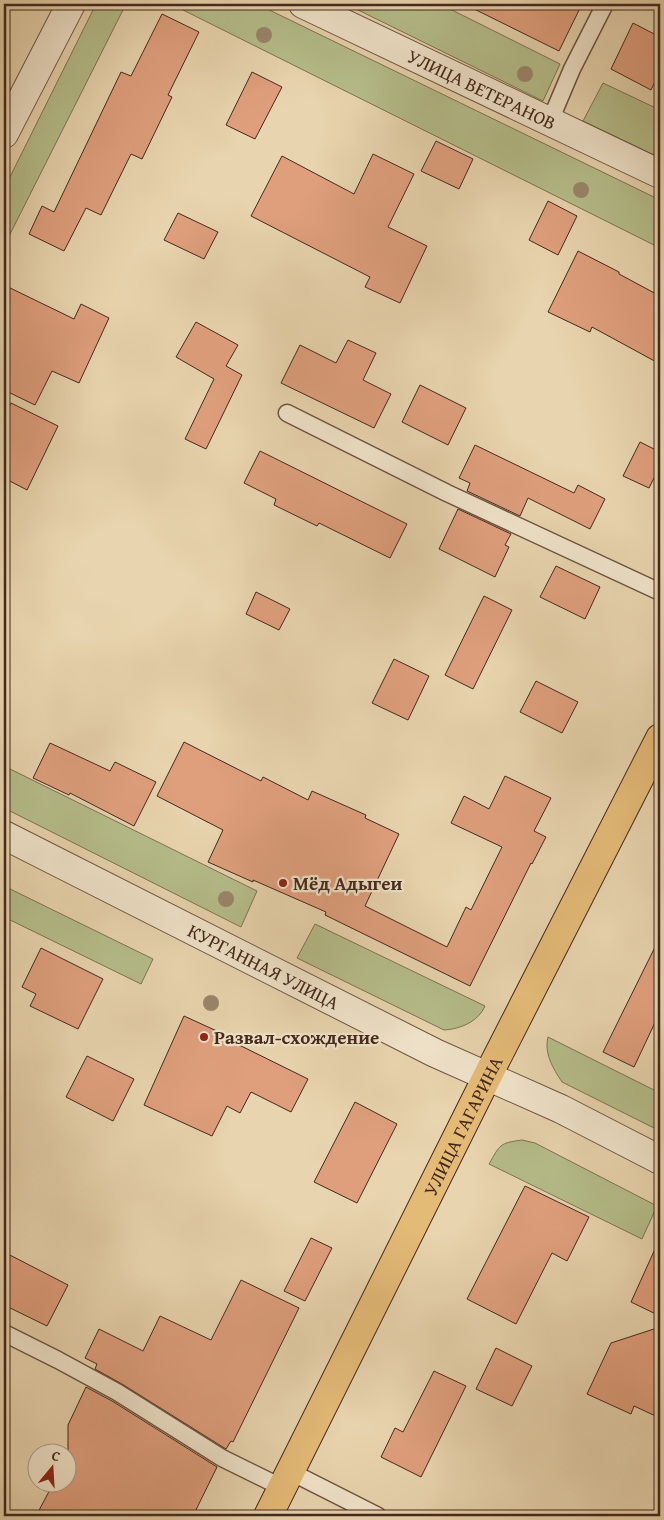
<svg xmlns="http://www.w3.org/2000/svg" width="664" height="1520" font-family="'Gentium Book Plus',serif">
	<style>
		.green { fill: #b5bd8a; stroke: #7d7354 }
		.building { fill: #df9f7d; stroke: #45291d }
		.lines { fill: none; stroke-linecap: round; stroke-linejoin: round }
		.service-casing { stroke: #6e5441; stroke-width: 19 }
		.minor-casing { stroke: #6e5441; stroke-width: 30 }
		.tertiary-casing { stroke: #6e5441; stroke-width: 30 }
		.primary-casing { stroke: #45291d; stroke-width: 30 }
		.service { stroke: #f0e3ca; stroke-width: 16 }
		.minor { stroke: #f0e3ca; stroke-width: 28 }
		.tertiary { stroke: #f0e3ca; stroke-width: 28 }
		.primary { stroke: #e4ba77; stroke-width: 28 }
		.tree { fill: #9a866a }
		.poi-dot { fill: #8f2418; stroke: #f0e3ca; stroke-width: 2 }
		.labels { text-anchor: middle; stroke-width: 4.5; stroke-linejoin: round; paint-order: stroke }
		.street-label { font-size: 19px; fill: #45291d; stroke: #f0e3ca }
		.poi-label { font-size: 19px; font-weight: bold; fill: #45291d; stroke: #f0e3ca; text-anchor: start }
	</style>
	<rect width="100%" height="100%" fill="#e8d4ae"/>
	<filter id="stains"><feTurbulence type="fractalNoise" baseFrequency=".004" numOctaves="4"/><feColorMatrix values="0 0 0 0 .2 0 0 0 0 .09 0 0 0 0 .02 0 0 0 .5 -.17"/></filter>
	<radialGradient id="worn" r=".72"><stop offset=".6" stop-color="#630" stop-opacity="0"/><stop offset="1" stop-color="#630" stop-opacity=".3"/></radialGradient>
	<!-- green -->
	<g class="green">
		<polygon points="96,4 126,4 4,246 4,189"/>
		<polygon points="171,4 257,4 660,200 660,248"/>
		<polygon points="346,4 440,4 560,64 543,101"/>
		<polygon points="603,83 660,110 660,158 583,121"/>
		<polygon points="4,766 257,891 241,927 4,808"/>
		<polygon points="4,886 153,959 141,984 4,917"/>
		<path d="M315,924L485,1006C478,1022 460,1029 444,1030L297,958Z"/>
		<path d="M548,1037L660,1093V1131L562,1082C553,1068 544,1054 548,1037Z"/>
		<path d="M522,1140L535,1143L657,1206L642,1239L489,1164C500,1145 499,1143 522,1140Z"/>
	</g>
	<!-- building -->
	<g class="building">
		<polygon points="464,4 582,4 559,51"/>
		<polygon points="162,14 199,32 168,95 172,97 142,159 131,154 101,215 86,208 64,251 29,234 42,206 54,212 121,72 131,76"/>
		<polygon points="633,23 660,37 660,71 651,90 611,69"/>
		<polygon points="252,72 282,87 255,139 226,125"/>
		<polygon points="436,141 473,159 459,189 421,171"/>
		<polygon points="373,154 414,174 388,227 427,246 400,303 365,287 370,277 251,216 282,156 354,194"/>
		<polygon points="548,201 577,216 558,255 529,240"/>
		<polygon points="178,213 218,232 204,259 164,240"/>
		<polygon points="578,251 619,272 619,274 660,296 660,364 592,327 590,332 548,312"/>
		<polygon points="4,285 74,319 81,304 109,318 79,383 52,371 35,405 4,390"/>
		<polygon points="196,322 238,345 226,366 242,375 206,449 185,439 214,379 176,357"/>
		<polygon points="348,340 376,353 363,380 391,394 374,428 281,383 300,345 336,363"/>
		<polygon points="420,385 466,408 448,445 402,422"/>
		<polygon points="11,403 58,426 27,490 4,478 4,417"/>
		<polygon points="640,442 660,452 660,466 649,488 623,476"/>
		<polygon points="475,445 574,493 578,485 605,499 590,529 528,498 520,516 467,491 470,483 459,478"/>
		<polygon points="260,451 407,524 390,558 319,523 317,526 274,505 276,499 244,483"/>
		<polygon points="458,509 511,534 505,545 509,547 495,577 439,549"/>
		<polygon points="556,566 600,587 585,619 540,597"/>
		<polygon points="256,592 290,609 279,630 246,614"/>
		<polygon points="484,596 512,610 473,689 445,675"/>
		<polygon points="394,659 429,676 408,720 372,703"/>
		<polygon points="536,681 578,702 562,733 520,712"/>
		<polygon points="184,742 261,781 263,777 308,800 312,791 366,815 365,818 399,834 365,906 447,947 466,907 471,910 502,847 451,823 464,796 489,809 505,776 551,798 534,831 546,837 532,864 531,863 470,986 325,915 326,912 253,880 253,882 208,862 223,830 157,796"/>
		<polygon points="50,743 110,771 115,762 156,782 134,826 70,793 69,795 33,778"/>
		<polygon points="660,937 660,1012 634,1067 603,1052"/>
		<polygon points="41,948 103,979 78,1029 30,1006 36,994 22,987"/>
		<polygon points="184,1016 230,1037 229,1040 308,1079 291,1112 251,1092 240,1113 227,1106 212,1136 144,1105"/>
		<polygon points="87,1056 134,1079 113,1121 66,1097"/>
		<polygon points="355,1102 397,1124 357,1203 314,1182"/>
		<polygon points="525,1186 589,1217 567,1261 552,1253 516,1324 467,1299"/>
		<polygon points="311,1238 332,1248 305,1301 284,1291"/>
		<polygon points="660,1238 660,1316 631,1302"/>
		<polygon points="4,1252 68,1285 47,1326 4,1305"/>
		<polygon points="241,1280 299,1308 233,1442 231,1441 226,1449 122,1384 95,1369 97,1364 85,1358 99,1329 143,1351 160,1316 211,1340"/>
		<polygon points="660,1327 660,1418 634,1406 631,1414 587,1394 611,1343"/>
		<polygon points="496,1348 532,1366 512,1406 476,1389"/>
		<polygon points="434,1371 466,1386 421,1477 381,1457 395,1428 403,1432"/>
		<polygon points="86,1387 112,1401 217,1467 193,1516 36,1516 54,1482 68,1482 68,1425"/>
	</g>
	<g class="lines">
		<defs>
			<g id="service">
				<polyline points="550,121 572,69 605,4"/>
				<polyline points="287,413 447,493 660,592"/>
				<polyline points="4,1333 58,1360 117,1392 222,1458 283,1488"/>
				<polyline points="291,1472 378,1516"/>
			</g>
			<g id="minor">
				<path id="s1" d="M303,4L660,174"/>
				<polyline points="4,134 71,4"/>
			</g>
			<g id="tertiary">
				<path id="s2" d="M4,835L435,1053L561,1109L660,1160"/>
			</g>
			<g id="primary">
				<path id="s3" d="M268,1516L487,1077L660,738"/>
			</g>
		</defs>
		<!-- service casing -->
		<use href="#service" class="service-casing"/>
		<!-- minor casing -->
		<use href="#minor" class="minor-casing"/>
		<!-- tertiary casing -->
		<use href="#tertiary" class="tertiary-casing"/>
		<!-- primary casing -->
		<use href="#primary" class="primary-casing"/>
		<!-- service -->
		<use href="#service" class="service"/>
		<!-- minor -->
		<use href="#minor" class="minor"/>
		<!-- tertiary -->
		<use href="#tertiary" class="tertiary"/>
		<!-- primary -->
		<use href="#primary" class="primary"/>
	</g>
	<!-- trees -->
	<g class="tree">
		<circle cx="264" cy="35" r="8"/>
		<circle cx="525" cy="74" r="8"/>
		<circle cx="581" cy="190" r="8"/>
		<circle cx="226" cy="899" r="8"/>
		<circle cx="211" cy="1003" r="8"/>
	</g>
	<!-- markers -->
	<g class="poi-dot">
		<circle cx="283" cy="883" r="5"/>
		<circle cx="204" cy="1037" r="5"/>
	</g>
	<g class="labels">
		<!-- street labels -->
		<g class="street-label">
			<text dy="7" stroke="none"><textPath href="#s1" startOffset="198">УЛИЦА ВЕТЕРАНОВ</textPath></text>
			<text dy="7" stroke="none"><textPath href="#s2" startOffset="291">КУРГАННАЯ УЛИЦА</textPath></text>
			<text dy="7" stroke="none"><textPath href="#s3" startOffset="436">УЛИЦА ГАГАРИНА</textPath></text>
		</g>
		<!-- poi labels -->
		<g class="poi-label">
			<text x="293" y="890">Мёд Адыгеи</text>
			<text x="214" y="1044">Развал-схождение</text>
		</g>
	</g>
	<!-- margin -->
	<rect width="664" height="1520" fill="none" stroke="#e8d4ae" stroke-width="20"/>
	<rect x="5" y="5" width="654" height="1510" fill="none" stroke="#45291d" stroke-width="2.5"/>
	<rect x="10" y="10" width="644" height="1500" fill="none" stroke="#45291d"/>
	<!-- north arrow -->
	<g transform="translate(52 1468) rotate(18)"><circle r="24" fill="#f0e3ca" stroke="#ac9985"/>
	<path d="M0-4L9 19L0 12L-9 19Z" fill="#8f2418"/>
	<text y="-8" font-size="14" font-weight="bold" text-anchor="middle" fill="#45291d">С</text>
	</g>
	<rect width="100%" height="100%" filter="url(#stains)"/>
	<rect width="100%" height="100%" fill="url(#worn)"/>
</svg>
